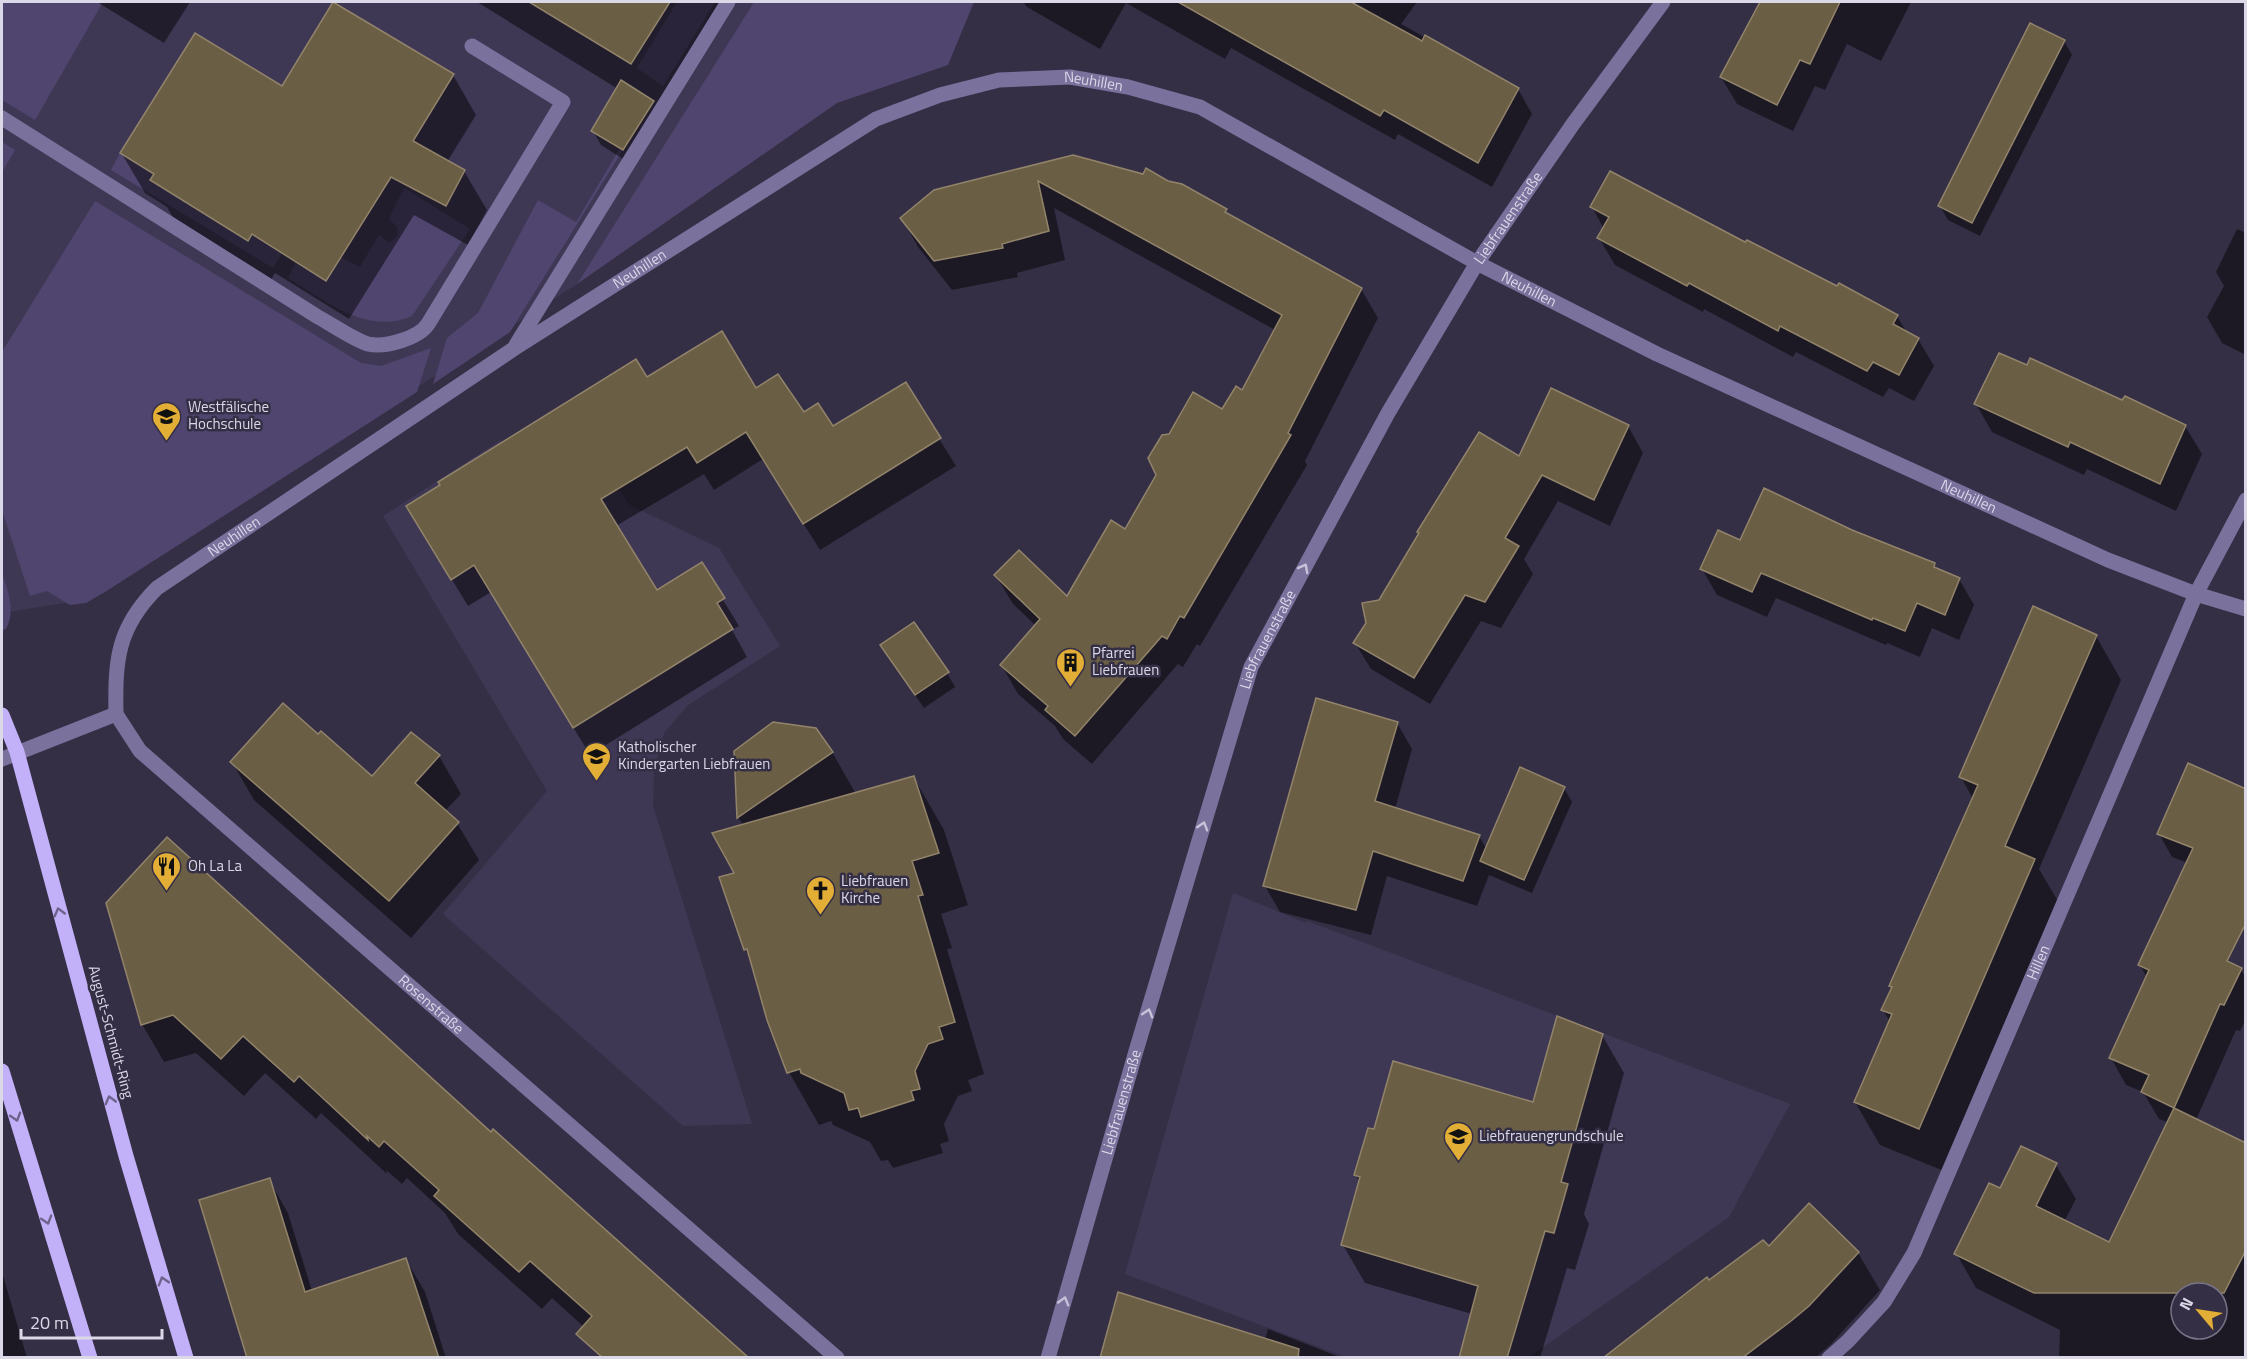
<svg xmlns="http://www.w3.org/2000/svg" width="2247" height="1359" font-family="'Titillium Web',sans-serif">
	<style>
		.built { fill: #3f3855 }
		.green { fill: #50456f }
		.shadow { fill: #0007; fill-rule: evenodd }
		.building { fill: #6a5e45; stroke: #92846b; stroke-width: 1.5 }
		.lines { fill: none; stroke-linecap: round; stroke-linejoin: round }
		.minor { stroke: #7b719d; stroke-width: 15 }
		.major { stroke: #c2b0f8; stroke-width: 15 }
		.oneway { stroke: #c8c3d8 }
		.oneway2 { stroke: #6d638d }
		.labels { text-anchor: middle; stroke-width: 5; stroke-linejoin: round; paint-order: stroke }
		.street-label { font-size: 15px; fill: #dbd8e7; stroke: #352f46 }
		.poi-label { font-size: 15px; fill: #dbd8e7; stroke: #352f46; text-anchor: start }
	</style>
	<rect width="100%" height="100%" fill="#352f46"/>
	<!-- built -->
	<g class="built">
		<polygon points="2,2 754,2 577,284 90,599 2,613"/>
		<polygon points="501,440 556,527 618,489 630,505 719,548 780,646 687,706 664,733 654,770 653,806 752,1124 683,1126 443,914 547,791 383,516"/>
		<polygon points="1233,893 1306,923 1307,921 1790,1104 1729,1217 1529,1357 1346,1357 1125,1274"/>
	</g>
	<!-- green -->
	<g class="green">
		<polygon points="2,2 103,2 35,120 2,100"/>
		<polygon points="677,2 715,2 663,86 637,68"/>
		<polygon points="754,2 974,2 948,65 837,103 577,284"/>
		<polygon points="2,142 15,150 2,172"/>
		<polygon points="620,148 623,150 510,332 433,384 447,338 478,313 538,200 576,222"/>
		<polygon points="120,153 154,174 150,180 248,241 252,235 282,253 273,268 111,170"/>
		<path d="M404,188L470,229L412,316C367,336 325,300 288,278L296,262L326,280L341,257L360,267L379,235L389,243L398,236L397,227L389,219Z"/>
		<polygon points="95,201 361,363 381,366 431,348 417,392 105,592 86,603 70,605 47,591 30,596 2,510 2,352"/>
		<path d="M2,573C8,592 16,610 6,629L2,630Z"/>
	</g>
	<!-- shadow -->
	<g class="shadow">
		<polygon points="97,2 190,2 164,43"/>
		<polygon points="335,2 453,75 476,115 447,162 464,171 487,210 468,245 414,215 349,319 275,273 271,280 174,219 167,207 145,193 122,154 282,89"/>
		<polygon points="477,2 731,2 631,164 601,145 593,131 618,89"/>
		<polygon points="1023,2 1417,2 1401,24 1518,89 1532,114 1492,187 1398,134 1395,140 1231,48 1225,59 1126,3 1100,49 1027,7"/>
		<polygon points="1772,2 1911,2 1881,61 1847,44 1825,90 1815,86 1793,131 1737,104 1721,77 1754,39"/>
		<polygon points="2064,41 2072,55 1980,236 1948,220 1940,206"/>
		<polygon points="1073,156 1226,210 1229,215 1361,289 1378,318 1305,461 1307,465 1200,646 1197,644 1183,667 1178,664 1092,764 1063,739 1055,726 1018,694 1002,666 1036,626 1013,604 996,576 1068,598 1126,531 1157,475 1242,393 1275,330 1054,208 1065,260 1017,273 1018,277 952,290 918,247 902,218"/>
		<polygon points="1592,207 1746,244 1897,316 1907,333 1918,339 1934,366 1914,401 1889,388 1883,397 1796,352 1793,357 1704,309 1703,312 1615,265 1599,238 1604,229"/>
		<polygon points="2237,229 2244,232 2246,229 2246,355 2222,343 2207,317 2224,286 2216,272"/>
		<polygon points="647,379 755,390 832,428 905,384 956,466 820,550 763,459 714,490 704,474 616,526 656,592 701,564 739,626 732,630 747,657 590,755 491,592 468,606 424,534"/>
		<polygon points="2123,402 2185,426 2202,454 2176,511 2087,469 2084,475 1992,432 1976,404"/>
		<polygon points="1628,426 1643,453 1610,526 1558,501 1524,559 1533,574 1501,628 1481,621 1430,704 1371,669 1355,643 1379,602 1520,458"/>
		<polygon points="1741,542 1934,564 1937,570 1959,579 1974,605 1959,640 1932,628 1920,657 1887,643 1886,645 1776,598 1767,617 1717,595 1702,569"/>
		<polygon points="2096,636 2121,680 2039,869 2059,903 1944,1171 1880,1145 1855,1102 1890,1022 1883,1010 1892,989 1890,985 1973,799 1961,777"/>
		<polygon points="890,659 947,673 955,687 924,708"/>
		<polygon points="1397,723 1412,749 1395,809 1479,836 1487,850 1564,788 1572,802 1532,893 1489,875 1477,906 1387,876 1371,935 1280,912 1265,886"/>
		<polygon points="319,736 372,778 439,756 461,794 445,811 457,823 479,860 411,938 254,800 232,762"/>
		<polygon points="736,752 832,752 856,794 914,778 944,830 968,905 941,914 952,948 947,949 984,1074 968,1080 972,1091 958,1096 944,1124 949,1141 940,1144 943,1153 893,1168 888,1160 881,1161 870,1142 833,1125 831,1121 819,1125 789,1072 752,960 745,949 737,874 743,825 738,817"/>
		<polygon points="2246,790 2188,863 2172,857 2159,834"/>
		<polygon points="108,904 491,1134 747,1358 602,1358 584,1327 552,1298 542,1309 458,1234 445,1213 407,1178 402,1184 386,1170 387,1174 321,1113 316,1119 265,1073 244,1096 196,1053 164,1062 142,1024"/>
		<path d="M2140,965L2241,970L2246,978V1019L2240,1031L2236,1030L2196,1120L2246,1145V1358H2059L2060,1330L1976,1288L1956,1253L2001,1190L2056,1165L2076,1199L2064,1222L2109,1244L2169,1123L2159,1119L2143,1092L2126,1085L2111,1058L2147,978ZM2181,1293H2217V1329H2181Z"/>
		<polygon points="1602,1035 1624,1073 1584,1214 1589,1224 1575,1270 1567,1268 1540,1358 1461,1358 1472,1314 1365,1283 1343,1245 1360,1183 1355,1174 1375,1131 1534,1104"/>
		<polygon points="269,1180 288,1213 312,1291 406,1260 425,1292 446,1358 249,1358"/>
		<polygon points="1769,1248 1858,1253 1880,1290 1831,1344 1815,1358 1617,1358 1709,1282"/>
		<polygon points="2,1272 27,1358 2,1358"/>
		<polygon points="1268,1329 1342,1358 1101,1358 1265,1340"/>
	</g>
	<!-- building -->
	<g class="building">
		<polygon points="333,2 454,74 413,141 465,170 446,206 391,177 326,281 252,234 248,241 150,180 154,174 120,153 195,33 282,86"/>
		<polygon points="529,2 670,2 631,64"/>
		<polygon points="1178,2 1351,2 1422,41 1425,35 1519,88 1478,163 1384,110 1380,116"/>
		<polygon points="1760,2 1840,2 1810,64 1800,60 1777,105 1720,77"/>
		<polygon points="2030,23 2065,40 1972,223 1938,206"/>
		<polygon points="621,80 654,101 623,150 591,131"/>
		<polygon points="1073,155 1143,174 1146,168 1168,181 1182,184 1227,209 1225,212 1362,288 1288,433 1291,435 1184,618 1180,616 1167,639 1162,636 1075,736 1045,710 1048,706 1000,665 1040,619 994,575 1019,550 1067,596 1111,520 1125,529 1156,475 1148,458 1162,435 1169,434 1193,392 1222,409 1236,386 1242,390 1282,315 1038,181 1049,231 1002,244 1003,248 934,261 900,218 934,190"/>
		<polygon points="1610,171 1745,242 1747,240 1837,286 1839,283 1898,315 1893,324 1919,338 1899,375 1873,362 1867,371 1780,326 1778,331 1689,283 1687,286 1597,238 1609,217 1590,207"/>
		<polygon points="722,331 756,388 778,374 804,412 818,403 833,426 906,382 941,438 803,524 746,432 697,463 687,447 601,499 657,590 702,562 725,598 717,603 733,629 573,728 474,565 451,580 406,506 440,485 438,482 636,359 647,377"/>
		<polygon points="1999,353 2027,365 2030,358 2122,400 2125,396 2186,425 2160,484 2070,442 2068,447 1974,404"/>
		<polygon points="1551,388 1629,425 1594,500 1542,475 1505,538 1519,546 1485,602 1465,595 1414,678 1353,643 1366,623 1362,603 1379,600 1419,533 1417,532 1479,432 1519,456"/>
		<polygon points="1764,488 1852,530 1935,563 1934,567 1960,578 1945,615 1917,603 1905,631 1873,618 1872,620 1761,573 1752,592 1700,569 1718,530 1740,540"/>
		<polygon points="2033,606 2097,635 2005,846 2035,859 1919,1129 1854,1102 1892,1014 1881,1010 1892,987 1889,986 1978,785 1959,777"/>
		<polygon points="914,622 949,672 915,695 880,645"/>
		<polygon points="1316,698 1398,722 1375,801 1480,835 1463,881 1373,851 1356,910 1263,886"/>
		<polygon points="283,703 318,734 321,731 372,776 411,732 440,755 415,783 459,822 389,901 230,762"/>
		<polygon points="773,722 816,728 833,752 737,818 734,751"/>
		<polygon points="2188,763 2246,789 2246,923 2227,961 2242,968 2224,1005 2220,1004 2174,1108 2141,1092 2149,1075 2109,1058 2149,970 2138,965 2193,848 2157,834"/>
		<polygon points="1520,767 1565,787 1524,880 1480,861"/>
		<polygon points="914,776 939,853 912,861 923,895 918,896 955,1022 939,1027 943,1039 928,1044 915,1071 920,1089 911,1091 914,1100 861,1117 858,1108 849,1110 844,1093 801,1073 800,1069 787,1073 767,1020 747,949 744,950 719,877 734,873 712,833"/>
		<polygon points="167,837 491,1132 493,1129 749,1358 603,1358 576,1334 592,1316 530,1261 519,1272 434,1196 439,1190 384,1141 379,1147 367,1136 368,1140 299,1076 294,1082 243,1036 221,1059 173,1015 141,1025 106,903"/>
		<polygon points="1557,1016 1603,1034 1561,1182 1568,1184 1554,1233 1545,1231 1507,1358 1459,1358 1478,1286 1341,1245 1360,1177 1354,1175 1368,1128 1374,1129 1393,1061 1533,1102"/>
		<polygon points="2174,1108 2246,1143 2246,1250 2224,1293 2034,1293 1954,1254 1989,1183 2000,1188 2021,1146 2057,1163 2036,1206 2109,1242"/>
		<polygon points="270,1178 305,1292 406,1258 439,1358 247,1358 199,1200"/>
		<polygon points="1809,1203 1859,1252 1809,1306 1791,1321 1742,1358 1603,1358 1707,1277 1709,1280 1763,1240 1769,1246"/>
		<polygon points="1118,1292 1299,1349 1298,1358 1100,1358"/>
	</g>
	<g class="lines">
		<!-- minor -->
		<g class="minor">
			<path d="M2,118L318,317C331,324 354,340 368,344C385,348 419,338 428,324L563,102L472,46"/>
			<polyline points="516,345 728,2"/>
			<path id="s1" d="M116,714C115,660 117,628 157,588L515,348L876,119L940,95L999,80L1070,77L1128,87L1200,107L1477,263L1657,354L2108,560L2196,594L2246,609"/>
			<path id="s2" d="M116,714L140,751L837,1358"/>
			<polyline points="2,759 116,714"/>
			<path id="s3" d="M1048,1358L1136,1051L1251,667L1388,413L1477,263L1573,124L1663,2"/>
			<path id="s4" d="M1829,1358L1848,1341L1884,1302L1914,1253L2196,594L2246,500"/>
		</g>
		<!-- major -->
		<g class="major">
			<polyline points="2,715 17,752 126,1156 186,1358"/>
			<polyline points="2,1071 90,1358"/>
		</g>
	</g>
	<!-- one-way arrows -->
	<defs><path id="oneway-chevron" d="M-2-3.5L2.5 0L-2 3.5" fill="none" stroke-width="1.6" stroke-linecap="round" stroke-linejoin="round" transform="scale(1.5)"/></defs>
	<g class="oneway">
		<use href="#oneway-chevron" transform="translate(1304 568) rotate(-62)"/>
		<use href="#oneway-chevron" transform="translate(1203 826) rotate(-73)"/>
		<use href="#oneway-chevron" transform="translate(1148 1013) rotate(-73)"/>
		<use href="#oneway-chevron" transform="translate(1064 1301) rotate(-74)"/>
	</g>
	<g class="oneway2">
		<use href="#oneway-chevron" transform="translate(59 912) rotate(-105)"/>
		<use href="#oneway-chevron" transform="translate(110 1100) rotate(-105)"/>
		<use href="#oneway-chevron" transform="translate(16 1117) rotate(73)"/>
		<use href="#oneway-chevron" transform="translate(47 1220) rotate(73)"/>
		<use href="#oneway-chevron" transform="translate(163 1281) rotate(-107)"/>
	</g>
	<!-- icons -->
	<defs>
		<symbol id="university-pin" viewBox="-11 -11 22 30"><path d="M0 17L-7.5 6A9.5 9.5 0 1 1 7.5 6Z" fill="#e3ae35" stroke="#352f46"/><path d="M0-5L7-2L0 1L-7-2ZM-4 1L0 2.5L4 1V4Q0 6-4 4Z" fill="#111"/></symbol>
		<symbol id="building-pin" viewBox="-11 -11 22 30"><path d="M0 17L-7.5 6A9.5 9.5 0 1 1 7.5 6Z" fill="#e3ae35" stroke="#352f46"/><path d="M-4-6H4V6H1V3H-1V6H-4ZM-2.5-4.3h1.7v1.8h-1.7ZM.8-4.3h1.7v1.8H.8ZM-2.5-1h1.7V.8h-1.7ZM.8-1h1.7V.8H.8Z" fill="#111"/></symbol>
		<symbol id="school-pin" viewBox="-11 -11 22 30"><path d="M0 17L-7.5 6A9.5 9.5 0 1 1 7.5 6Z" fill="#e3ae35" stroke="#352f46"/><path d="M0-5L7-2L0 1L-7-2ZM-4 1L0 2.5L4 1V4Q0 6-4 4Z" fill="#111"/></symbol>
		<symbol id="restaurant-pin" viewBox="-11 -11 22 30"><path d="M0 17L-7.5 6A9.5 9.5 0 1 1 7.5 6Z" fill="#e3ae35" stroke="#352f46"/><path d="M-5-6h1v4h1v-4h1v4h1v-4h1v5L-1.5 .5V6h-2V.5L-5-1ZM5-6V6H3V1.5H1.5Q1.5-4 5-6Z" fill="#111"/></symbol>
		<symbol id="church-pin" viewBox="-11 -11 22 30"><path d="M0 17L-7.5 6A9.5 9.5 0 1 1 7.5 6Z" fill="#e3ae35" stroke="#352f46"/><path d="M-1.2-6h2.4v3.5h3.3v2.4h-3.3V6h-2.4V-.1h-3.3v-2.4h3.3Z" fill="#111"/></symbol>
	</defs>
	<g fill-rule="evenodd">
		<use href="#university-pin" x="150" y="400" width="33" height="45"/>
		<use href="#building-pin" x="1054" y="646" width="33" height="45"/>
		<use href="#school-pin" x="580" y="740" width="33" height="45"/>
		<use href="#restaurant-pin" x="150" y="850" width="33" height="45"/>
		<use href="#church-pin" x="804" y="874" width="33" height="45"/>
		<use href="#school-pin" x="1442" y="1120" width="33" height="45"/>
	</g>
	<g class="labels">
		<!-- street labels -->
		<g class="street-label">
			<text dy="5" stroke="none"><textPath href="#s1" startOffset="1220">Neuhillen</textPath></text>
			<text dy="5" stroke="none"><textPath href="#s3" startOffset="1238">Liebfrauenstraße</textPath></text>
			<text dy="5" stroke="none"><textPath href="#s1" startOffset="716">Neuhillen</textPath></text>
			<text dy="5" stroke="none"><textPath href="#s1" startOffset="1706">Neuhillen</textPath></text>
			<text dy="5" stroke="none"><textPath href="#s1" startOffset="2192">Neuhillen</textPath></text>
			<text dy="5" stroke="none"><textPath href="#s1" startOffset="230">Neuhillen</textPath></text>
			<text dy="5" stroke="none"><textPath href="#s3" startOffset="752">Liebfrauenstraße</textPath></text>
			<text dy="5" stroke="none"><textPath href="#s4" startOffset="452">Hillen</textPath></text>
			<text dy="5" stroke="none"><textPath href="#s2" startOffset="430">Rosenstraße</textPath></text>
			<text transform="translate(111 1032) rotate(75)" y="5">August-Schmidt-Ring</text>
			<text dy="5" stroke="none"><textPath href="#s3" startOffset="266">Liebfrauenstraße</textPath></text>
		</g>
		<!-- poi labels -->
		<g class="poi-label">
			<text x="188" y="412">Westfälische<tspan x="188" dy="17">Hochschule</tspan></text>
			<text x="1092" y="658">Pfarrei<tspan x="1092" dy="17">Liebfrauen</tspan></text>
			<text x="618" y="752">Katholischer<tspan x="618" dy="17">Kindergarten Liebfrauen</tspan></text>
			<text x="188" y="871">Oh La La</text>
			<text x="841" y="886">Liebfrauen<tspan x="841" dy="17">Kirche</tspan></text>
			<text x="1479" y="1141">Liebfrauengrundschule</text>
		</g>
	</g>
	<!-- border -->
	<rect width="2247" height="1359" fill="none" stroke="#dbd8e7" stroke-width="6"/>
	<!-- north arrow -->
	<g transform="translate(2199 1311) rotate(299)"><circle r="28" fill="#352f46" stroke="#777386" stroke-width="1.5"/>
	<path d="M0-4.5L10 22L0 15L-10 22Z" fill="#e3ae35"/>
	<text y="-9" font-size="16" font-weight="bold" text-anchor="middle" fill="#dbd8e7">N</text>
	</g>
	<!-- scale -->
	<path d="M21 1329v9h141v-9" fill="none" stroke="#dbd8e7" stroke-width="3"/>
	<text x="30" y="1329" font-size="18" fill="#dbd8e7" stroke="#352f46" stroke-width="4.5" paint-order="stroke">20 m</text>
</svg>
